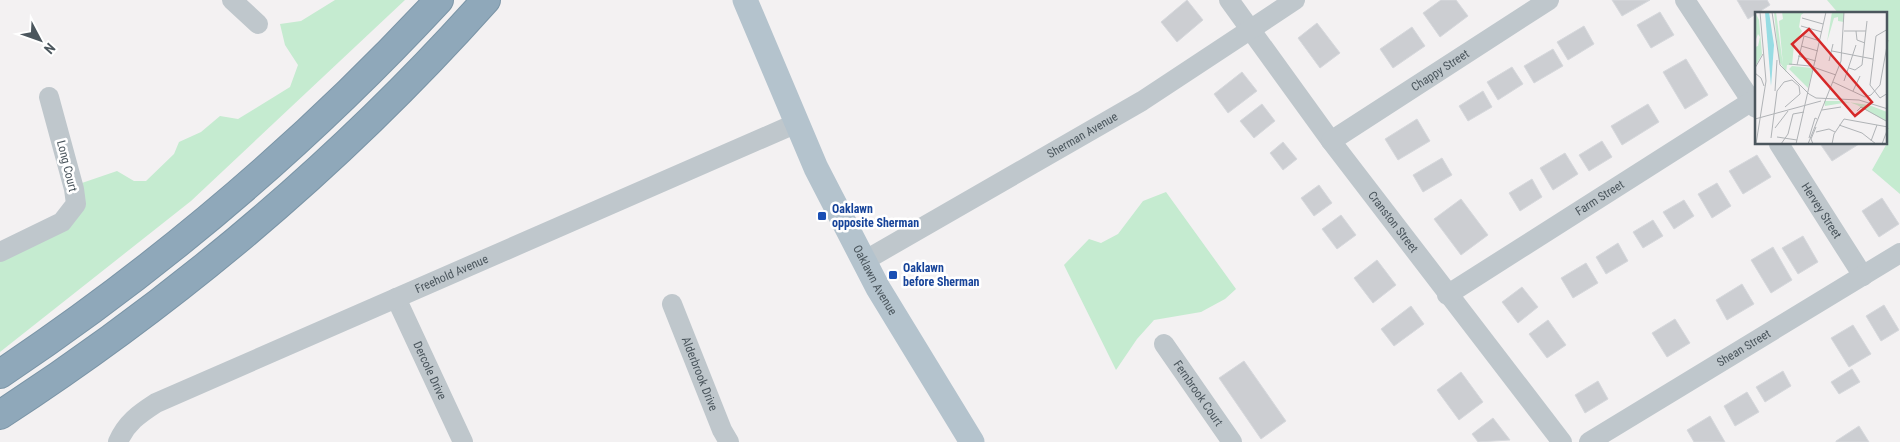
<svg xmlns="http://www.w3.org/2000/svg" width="1900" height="442" font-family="'Roboto Condensed',sans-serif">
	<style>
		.green { fill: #c5ebd0 }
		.building { fill: #ccced2; stroke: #d6d8dc }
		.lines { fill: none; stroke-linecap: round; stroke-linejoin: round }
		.highway-casing { stroke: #7a94a6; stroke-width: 30 }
		.minor { stroke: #bfc7cc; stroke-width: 20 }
		.major { stroke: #b4c3cd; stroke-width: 25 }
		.highway { stroke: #8fa8ba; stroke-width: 28 }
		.transit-dot { fill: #1a4fb4; stroke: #fff; stroke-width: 2 }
		.labels { text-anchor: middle; stroke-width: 5; stroke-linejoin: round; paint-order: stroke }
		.street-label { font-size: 12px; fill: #4b565d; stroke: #fff }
		.transit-label { font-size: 12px; font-weight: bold; fill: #164399; stroke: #fff; text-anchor: start }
		.inset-road { fill: none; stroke: #b0b3b6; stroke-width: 1 }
		.view { fill: #d62828; fill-opacity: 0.15; stroke: #d62828; stroke-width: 2.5 }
		.inset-edge { fill: none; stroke: #4b565d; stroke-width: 2.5 }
	</style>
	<rect width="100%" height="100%" fill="#f3f1f2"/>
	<!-- green -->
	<g class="green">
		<polygon points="335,0 405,0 191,201 0,352 0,253 60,225 76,185 117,171 134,181 146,181 174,154 179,142 201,132 220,116 238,119 290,87 298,65 285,45 280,24 301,21"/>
		<polygon points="1827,0 1900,0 1900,194 1872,170 1886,145 1886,14 1839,14"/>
		<polygon points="1166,192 1236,289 1225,299 1201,312 1154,320 1137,339 1116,370 1064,265 1089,239 1101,243 1118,234 1143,201"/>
	</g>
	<!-- building -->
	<g class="building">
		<polygon points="1187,0 1203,20 1177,42 1161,22"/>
		<polygon points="1441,0 1456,0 1468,16 1440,37 1423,13"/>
		<polygon points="1612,0 1650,0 1622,16"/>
		<polygon points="1737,0 1767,0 1770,5 1748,19"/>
		<polygon points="1660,12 1674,35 1651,48 1637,25"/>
		<polygon points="1317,23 1340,53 1320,68 1298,38"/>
		<polygon points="1584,26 1594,44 1568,60 1557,42"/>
		<polygon points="1412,27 1425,46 1393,68 1380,49"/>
		<polygon points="1553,49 1563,66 1534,83 1524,66"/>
		<polygon points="1686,59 1708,95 1685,109 1663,72"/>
		<polygon points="1512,67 1523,84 1498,100 1487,82"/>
		<polygon points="1242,72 1257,91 1228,113 1214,94"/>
		<polygon points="1483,91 1492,107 1468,121 1459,106"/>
		<polygon points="1262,104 1275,121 1254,138 1240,121"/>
		<polygon points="1648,104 1659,122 1622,145 1611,126"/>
		<polygon points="1417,119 1430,141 1398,160 1385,139"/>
		<polygon points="1602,141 1612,157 1589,171 1579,155"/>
		<polygon points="1283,142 1297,159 1283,170 1270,153"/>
		<polygon points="1823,144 1859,144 1832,161 1821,145"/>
		<polygon points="1565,153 1578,174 1553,190 1540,168"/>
		<polygon points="1757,155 1771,177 1743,194 1729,171"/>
		<polygon points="1442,158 1452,175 1423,192 1413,175"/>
		<polygon points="1532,179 1542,197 1520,211 1509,193"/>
		<polygon points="1717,183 1731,206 1712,218 1698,194"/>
		<polygon points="1319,185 1332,203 1314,216 1301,198"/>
		<polygon points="1882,198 1899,224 1879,237 1862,211"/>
		<polygon points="1461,199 1488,235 1461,255 1434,219"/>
		<polygon points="1684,200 1694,216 1674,229 1663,212"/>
		<polygon points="1341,215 1356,235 1337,249 1322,229"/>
		<polygon points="1653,220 1663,236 1643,248 1633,232"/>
		<polygon points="1803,236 1818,262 1798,274 1782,248"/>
		<polygon points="1618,243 1628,261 1606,274 1596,257"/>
		<polygon points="1773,247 1792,280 1771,293 1751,260"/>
		<polygon points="1377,260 1396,285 1373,303 1354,278"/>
		<polygon points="1586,263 1598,283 1573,298 1561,278"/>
		<polygon points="1742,284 1754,304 1727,320 1716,300"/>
		<polygon points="1522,287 1538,307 1518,323 1502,302"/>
		<polygon points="1884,305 1899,330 1881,341 1866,316"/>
		<polygon points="1411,306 1424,324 1394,346 1381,329"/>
		<polygon points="1675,319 1690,343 1667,357 1652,333"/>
		<polygon points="1548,320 1566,345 1547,358 1529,334"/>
		<polygon points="1853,325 1871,354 1849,367 1831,338"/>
		<polygon points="1244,361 1286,421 1261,439 1219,378"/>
		<polygon points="1852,369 1860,382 1839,394 1831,382"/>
		<polygon points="1783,371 1791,386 1765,402 1756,387"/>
		<polygon points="1461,372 1483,402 1459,420 1437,390"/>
		<polygon points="1598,381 1608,399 1585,413 1575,395"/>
		<polygon points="1747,392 1759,412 1735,426 1724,406"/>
		<polygon points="1710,416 1725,442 1694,442 1687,430"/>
		<polygon points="1493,418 1510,440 1478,442 1472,434"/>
		<polygon points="1859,426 1869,442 1836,442 1836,441"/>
	</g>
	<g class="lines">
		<defs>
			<g id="highway">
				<path d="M0,374C160,267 308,141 439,0"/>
				<path d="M0,415C178,299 344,159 486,0"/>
			</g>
		</defs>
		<!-- highway casing -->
		<use href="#highway" class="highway-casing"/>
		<!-- minor -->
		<g class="minor">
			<polyline points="232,0 258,24"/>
			<path id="s1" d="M1229,0L1331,141L1562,442"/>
			<polyline points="1685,0 1756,108"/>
			<path id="s2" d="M1331,141L1549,0"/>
			<path id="s3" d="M1779,144L1863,276"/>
			<polyline points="0,252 62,222 76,204 74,189 49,97"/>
			<path id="s4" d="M864,261L1142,101L1295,0"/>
			<path id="s5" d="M1447,295L1752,101"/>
			<path id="s6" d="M396,298L463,442"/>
			<path id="s7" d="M672,304L722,430L729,442"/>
			<path id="s8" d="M1164,344L1232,442"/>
			<path id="s9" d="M118,442C126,423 139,414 156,403L797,123"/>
			<path id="s10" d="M1589,442L1900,253"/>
		</g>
		<!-- major -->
		<path class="major" id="s11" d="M745,0L816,168L878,288L972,442"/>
		<!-- highway -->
		<use href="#highway" class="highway"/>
	</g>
	<!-- markers -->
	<g class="transit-dot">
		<rect x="817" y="211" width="10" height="10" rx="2.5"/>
		<rect x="888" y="270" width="10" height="10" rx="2.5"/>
	</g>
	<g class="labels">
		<!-- street labels -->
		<g class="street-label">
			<text dy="4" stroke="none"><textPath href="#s2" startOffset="130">Chappy Street</textPath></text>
			<text dy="4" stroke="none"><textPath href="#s4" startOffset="252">Sherman Avenue</textPath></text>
			<text transform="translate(67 166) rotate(76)" y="4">Long Court</text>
			<text dy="4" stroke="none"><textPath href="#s5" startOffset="181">Farm Street</textPath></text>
			<text dy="4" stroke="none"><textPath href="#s3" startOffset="79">Hervey Street</textPath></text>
			<text dy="4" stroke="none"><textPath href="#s1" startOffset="276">Cranston Street</textPath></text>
			<text dy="4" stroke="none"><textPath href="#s9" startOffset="378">Freehold Avenue</textPath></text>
			<text dy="4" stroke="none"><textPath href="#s11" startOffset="309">Oaklawn Avenue</textPath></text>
			<text dy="4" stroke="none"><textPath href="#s10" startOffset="181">Shean Street</textPath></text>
			<text dy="4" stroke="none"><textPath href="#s6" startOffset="80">Dercole Drive</textPath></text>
			<text dy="4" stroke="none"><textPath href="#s7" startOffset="75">Alderbrook Drive</textPath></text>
			<text dy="4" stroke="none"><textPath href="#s8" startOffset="60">Fernbrook Court</textPath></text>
		</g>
		<!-- transit labels -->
		<g class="transit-label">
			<text x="832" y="213">Oaklawn<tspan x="832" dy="14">opposite Sherman</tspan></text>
			<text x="903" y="272">Oaklawn<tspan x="903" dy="14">before Sherman</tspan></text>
		</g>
	</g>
	<!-- overview -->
	<g transform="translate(1755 12)">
		<rect width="132" height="132" fill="#f3f1f2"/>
		<path d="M0,0L4,8L7,42L0,55V35L3,34L5,25L3,22L0,30ZM19,0H21L28,53L24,9L28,7L27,0H50L46,3L44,15L47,19L39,33L37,53H32L31,60L24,49ZM77,0H89V10L83,9V5L79,6L72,30ZM37,54L58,56L53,76L34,57ZM69,89H85L114,93L132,100V110L102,93L94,90L70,94Z" fill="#c5ebd0"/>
		<path d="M10,0H14L19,33L16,74Z" fill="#97dce3"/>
		<path class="inset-road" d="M17,0L25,53L54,82L61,86L104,88L133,97M47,6L68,12M46,14L67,20M133,17L121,24L115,73L125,86L133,81M89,19H111M101,19L102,28L110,31M46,23L65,29M46,34L63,39M77,39L118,47M43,44L61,49M74,49L78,32M34,52L55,54L81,63M42,53L49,24M0,56L8,42M94,56L100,58L107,53L112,9M0,61L6,66L9,74M89,69L101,33M78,70L110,85L116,83L125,73L133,28M20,79L22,48M98,79L105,64M67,98L86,95M102,99L106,95L133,110M0,107L66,89M84,113L107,121L121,132M20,116L33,99M61,120L74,117L80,120M22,125L42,128M16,126L22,79L29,70L37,68L44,74L45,82L30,95M54,126L60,106L62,107M116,129L122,113M1,132L11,69L5,0M26,132L33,122L38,102L49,100M41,132L71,0M53,132L86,49L89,0M58,132L56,127L61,115M77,132L79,122L89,107L133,115M127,132L133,116"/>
		<path class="view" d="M54,17L117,90L100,104L37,32Z"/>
		<rect width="132" height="132" class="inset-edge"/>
	</g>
	<!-- north arrow -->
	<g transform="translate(40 40) rotate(131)" stroke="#ffffff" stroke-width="4" paint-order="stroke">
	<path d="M0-4L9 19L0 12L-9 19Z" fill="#4b565d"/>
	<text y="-8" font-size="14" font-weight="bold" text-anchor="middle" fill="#4b565d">N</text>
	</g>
</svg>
